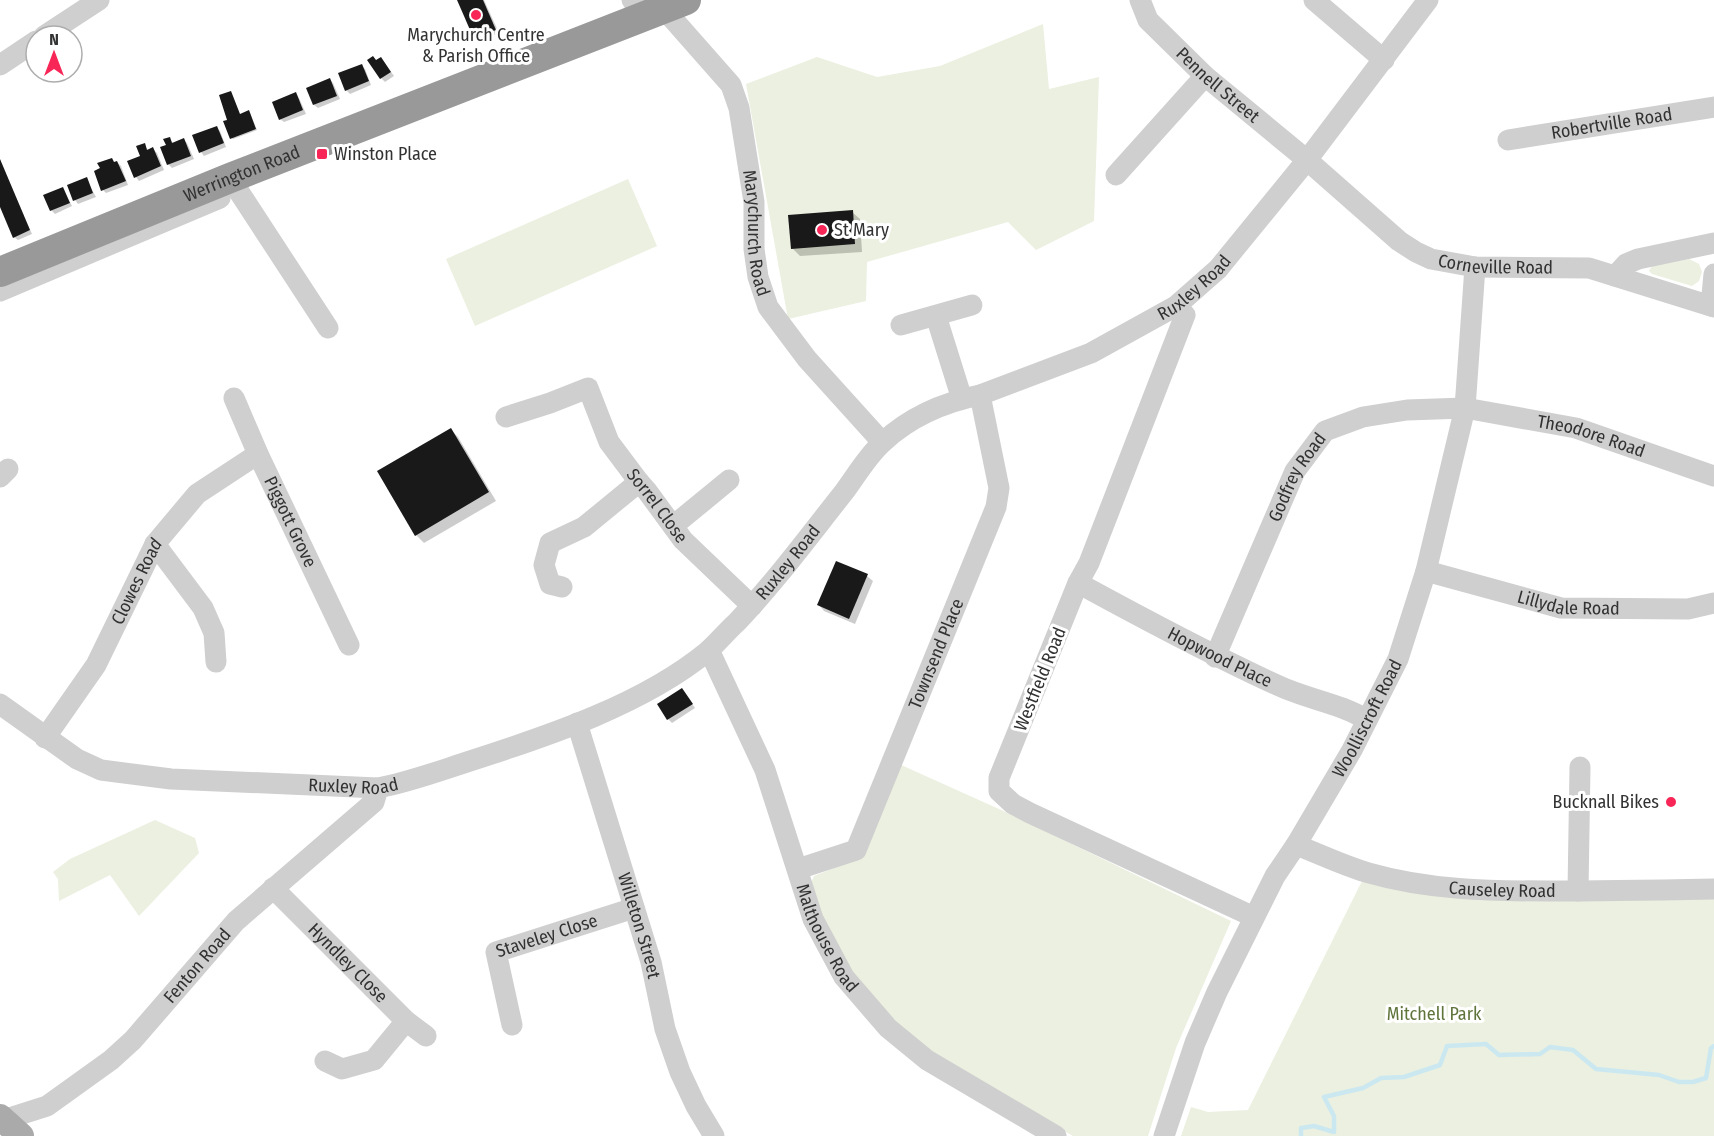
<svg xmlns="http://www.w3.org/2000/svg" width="1714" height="1136" font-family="'Fira Sans Condensed',sans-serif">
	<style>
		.green { fill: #ebf0e0 }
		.shadow { fill: #0003 }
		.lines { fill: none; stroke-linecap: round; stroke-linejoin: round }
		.stream { stroke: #cbe8f1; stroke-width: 4.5 }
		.building { fill: #191919 }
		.minor { stroke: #cfcfcf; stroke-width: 21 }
		.major { stroke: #aaa; stroke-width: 26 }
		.highway { stroke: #999; stroke-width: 30 }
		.poi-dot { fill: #f72657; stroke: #fff; stroke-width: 2 }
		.labels { text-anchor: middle; stroke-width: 6; stroke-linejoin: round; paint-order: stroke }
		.poi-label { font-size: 18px; fill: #323232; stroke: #fff; text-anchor: start }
		.street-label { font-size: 18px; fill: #323232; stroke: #fff }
		.park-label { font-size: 18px; fill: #5e743a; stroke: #fff }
	</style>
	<rect width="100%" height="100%" fill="#fff"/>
	<!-- green -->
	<g class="green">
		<polygon points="1043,24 1049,89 1099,77 1094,221 1036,250 1008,222 867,262 866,301 788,319 746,84 817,57 877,77 940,66"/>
		<polygon points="628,179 657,246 475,326 446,259"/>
		<polygon points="1689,259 1699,264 1702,272 1699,281 1692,286 1652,274 1649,271 1652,266"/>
		<polygon points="899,764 1010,814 1231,921 1176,1048 1148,1136 1073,1136 937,1058 892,1019 858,984 822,918 811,883 814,876 862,857"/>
		<polygon points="155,820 195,838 199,853 139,916 110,875 59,901 58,879 53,872 70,859"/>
		<polygon points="1364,877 1714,891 1714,1136 1181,1136 1191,1107 1208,1112 1248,1110"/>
	</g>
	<!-- shadow -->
	<g class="shadow">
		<polygon points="458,0 484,0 499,33 479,42 475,39"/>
		<polygon points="384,62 394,76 385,82 381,78"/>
		<polygon points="362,66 365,69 371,85 350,94 346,90"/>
		<polygon points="330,80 333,83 340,99 318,108 314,105"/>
		<polygon points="296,94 299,98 306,114 284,122 280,119"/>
		<polygon points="250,113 257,130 233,139 232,138 240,115"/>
		<polygon points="216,127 220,131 226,147 204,156 201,152"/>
		<polygon points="169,138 174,144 184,140 187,143 194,159 172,168 168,164"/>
		<polygon points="144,145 149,151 153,149 157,153 164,170 139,181 136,177 129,161 142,157"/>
		<polygon points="0,161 32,234 18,240 14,237 0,203"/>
		<polygon points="117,162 121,166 128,185 106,193 103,190"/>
		<polygon points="86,179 96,197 78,204 75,200"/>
		<polygon points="63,189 72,206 55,214 51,210"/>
		<polygon points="852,212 860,219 862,252 800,256 792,248"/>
		<polygon points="451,430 458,437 496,501 424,543 416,535 379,472"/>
		<polygon points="867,576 873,581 855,624 824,611 819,605"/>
		<polygon points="682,690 695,708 672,723 668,719"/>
	</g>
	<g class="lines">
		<!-- stream -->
		<polyline class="stream" points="1301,1136 1301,1128 1314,1126 1334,1132 1334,1116 1324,1097 1363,1088 1381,1078 1404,1077 1440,1065 1447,1046 1486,1044 1499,1055 1540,1054 1550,1047 1573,1050 1596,1069 1659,1075 1679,1082 1693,1082 1706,1078 1711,1048 1714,1046"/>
	</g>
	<!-- building -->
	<g class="building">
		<polygon points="457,0 483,0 496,30 474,39"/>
		<polygon points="373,56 376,60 381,57 391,72 380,79 367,60"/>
		<polygon points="362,64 369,81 345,91 338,73"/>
		<polygon points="330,78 337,96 313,105 306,88"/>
		<polygon points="231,91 240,114 249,110 256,129 230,139 223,121 227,120 219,95"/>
		<polygon points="296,92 303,110 279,120 272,102"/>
		<polygon points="217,126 224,143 199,153 192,135"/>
		<polygon points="170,137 172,143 184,138 191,156 167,165 160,147 166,145 163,139"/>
		<polygon points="145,143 147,150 153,147 161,166 134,178 127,161 140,156 136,146"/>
		<polygon points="112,158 114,162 117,161 126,181 101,191 94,171 100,168 97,163"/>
		<polygon points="0,159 30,230 13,238 0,207"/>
		<polygon points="87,177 93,193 73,201 67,185"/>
		<polygon points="63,187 70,203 50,211 43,195"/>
		<polygon points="853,210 855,244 791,249 788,215"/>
		<polygon points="451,428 489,492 415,536 377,471"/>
		<polygon points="836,561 868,574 849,619 817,605"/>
		<polygon points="682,688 693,704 667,720 657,704"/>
	</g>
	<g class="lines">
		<!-- minor -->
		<g class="minor">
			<polyline points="632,0 648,15"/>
			<path id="s1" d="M1140,0L1148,20L1205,76L1307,160L1399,241L1416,252L1431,259L1475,267L1589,268L1714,307"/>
			<polyline points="1314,0 1384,60"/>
			<path id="s2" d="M664,9L731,85L739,108L754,202V249L758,277L768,307L807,359L882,442"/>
			<polyline points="44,36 99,0"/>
			<polyline points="0,65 36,41"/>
			<path id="s3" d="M1508,140L1714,107"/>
			<polyline points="1116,175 1205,76"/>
			<polyline points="230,178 328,328"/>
			<polyline points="1615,276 1626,264 1638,259 1714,243"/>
			<polyline points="0,291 220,198"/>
			<polyline points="1176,306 1185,315 1089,563 1078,583 999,778 999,791 1013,804 1030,813 1254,917"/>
			<polyline points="1711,306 1714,274"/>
			<polyline points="936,316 962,399"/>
			<polyline points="901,325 972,305"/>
			<path id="s4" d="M234,398L258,454L349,645"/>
			<path id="s5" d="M506,417L550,403L588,388L609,442L639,482L647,491L683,540L752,606"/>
			<polyline points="0,477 8,469"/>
			<polyline points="673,526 729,480"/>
			<polyline points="155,544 203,608 214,633 216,662"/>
			<path id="s6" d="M1426,571L1561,608L1688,609L1714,603"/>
			<path id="s7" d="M1078,583C1144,619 1209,654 1277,685C1306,699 1340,703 1367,720"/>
			<polyline points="562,587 550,584 544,565 550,543 584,527 639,482"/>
			<path id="s8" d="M709,650L765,770L813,919L844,977L888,1028L927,1060L1056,1136"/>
			<path id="s9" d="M1215,657L1295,471L1325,431L1363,417L1407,410L1465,408L1576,428L1714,476"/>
			<path id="s10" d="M0,704L77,759L101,770L171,779L378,788C410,782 439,771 470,761C548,736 644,704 708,651C718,642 727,631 737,622C776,581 809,536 844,492C856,476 868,455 883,442C910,417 945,402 980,395L1091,353L1176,306L1218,269L1307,160L1428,0"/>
			<path id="s11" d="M577,723L651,962L665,1029L680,1072L696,1106L714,1136"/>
			<path id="s12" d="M45,738L96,665L155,544L197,494L258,454"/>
			<path id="s13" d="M1296,845C1320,854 1344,866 1369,873C1428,890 1489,891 1550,891C1604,891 1659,890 1714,889"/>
			<path id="s14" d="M798,869L856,850L996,507L999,488L980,395"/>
			<path id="s15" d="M273,888L406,1021L426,1036"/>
			<polyline points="1578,891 1580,767"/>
			<path id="s16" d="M512,1025L496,952L634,908"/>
			<polyline points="325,1061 342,1069 374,1060 406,1021"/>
			<path id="s17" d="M0,1121L47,1106L111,1060L133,1040L236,921L374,802L378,788"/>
			<path id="s18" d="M1164,1136L1195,1043L1217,992L1275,876L1296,845L1352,750L1398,659L1426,571L1465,408L1475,267"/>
		</g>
		<!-- major -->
		<polyline class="major" points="0,1117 21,1136"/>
		<!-- highway -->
		<path class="highway" id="s19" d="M0,272L230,178L686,0"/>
	</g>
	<!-- markers -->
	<g class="poi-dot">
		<circle cx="476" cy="15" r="6"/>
		<rect x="316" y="148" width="12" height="12" rx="3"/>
		<circle cx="822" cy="230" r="6"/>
		<circle cx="1671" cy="802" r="6"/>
	</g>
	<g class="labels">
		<!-- poi labels -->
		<g class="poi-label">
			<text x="476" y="41" text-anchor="middle">Marychurch Centre<tspan x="476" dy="21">&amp; Parish Office</tspan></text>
			<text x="334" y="160">Winston Place</text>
			<text x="834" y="236">St Mary</text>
			<text x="1659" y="808" text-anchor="end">Bucknall Bikes</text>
		</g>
		<!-- street labels -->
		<g class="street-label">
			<text dy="6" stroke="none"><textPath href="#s1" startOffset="117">Pennell Street</textPath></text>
			<text dy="6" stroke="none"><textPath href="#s3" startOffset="105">Robertville Road</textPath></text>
			<text dy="6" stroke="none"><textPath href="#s19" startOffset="261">Werrington Road</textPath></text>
			<text dy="6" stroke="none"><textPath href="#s2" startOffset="252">Marychurch Road</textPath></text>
			<text dy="6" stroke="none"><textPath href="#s1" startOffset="458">Corneville Road</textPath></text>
			<text dy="6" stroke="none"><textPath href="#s10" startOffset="1382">Ruxley Road</textPath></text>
			<text dy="6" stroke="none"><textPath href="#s9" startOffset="525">Theodore Road</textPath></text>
			<text dy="6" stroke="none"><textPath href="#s9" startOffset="198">Godfrey Road</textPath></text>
			<text dy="6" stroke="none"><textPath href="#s5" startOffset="225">Sorrel Close</textPath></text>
			<text dy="6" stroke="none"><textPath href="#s4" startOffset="136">Piggott Grove</textPath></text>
			<text dy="6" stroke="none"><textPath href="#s10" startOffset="878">Ruxley Road</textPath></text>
			<text dy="6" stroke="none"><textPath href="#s12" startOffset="182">Clowes Road</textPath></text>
			<text dy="6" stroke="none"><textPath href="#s6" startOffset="147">Lillydale Road</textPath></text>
			<text dy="6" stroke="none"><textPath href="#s14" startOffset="273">Townsend Place</textPath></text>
			<text dy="6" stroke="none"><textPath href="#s7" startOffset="160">Hopwood Place</textPath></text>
			<text transform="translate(1040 679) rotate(-68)" y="6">Westfield Road</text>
			<text dy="6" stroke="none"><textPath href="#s18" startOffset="466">Woolliscroft Road</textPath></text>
			<text dy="6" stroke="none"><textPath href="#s10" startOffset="374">Ruxley Road</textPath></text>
			<text dy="6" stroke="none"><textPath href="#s13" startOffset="213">Causeley Road</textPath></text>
			<text dy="6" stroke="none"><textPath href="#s11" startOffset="212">Willeton Street</textPath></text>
			<text dy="6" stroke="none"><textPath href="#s8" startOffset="312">Malthouse Road</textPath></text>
			<text dy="6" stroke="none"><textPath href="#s16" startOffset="128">Staveley Close</textPath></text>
			<text dy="6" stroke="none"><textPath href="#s15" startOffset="106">Hyndley Close</textPath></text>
			<text dy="6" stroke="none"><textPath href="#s17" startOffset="256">Fenton Road</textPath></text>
		</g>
		<!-- park labels -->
		<g class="park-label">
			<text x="1434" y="1020">Mitchell Park</text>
		</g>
	</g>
	<!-- north arrow -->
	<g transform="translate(54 54)"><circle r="28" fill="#ffffff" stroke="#adadad" stroke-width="1.5"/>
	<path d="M0-4.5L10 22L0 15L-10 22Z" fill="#f72657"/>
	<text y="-9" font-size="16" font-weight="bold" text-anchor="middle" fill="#323232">N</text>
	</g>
</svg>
